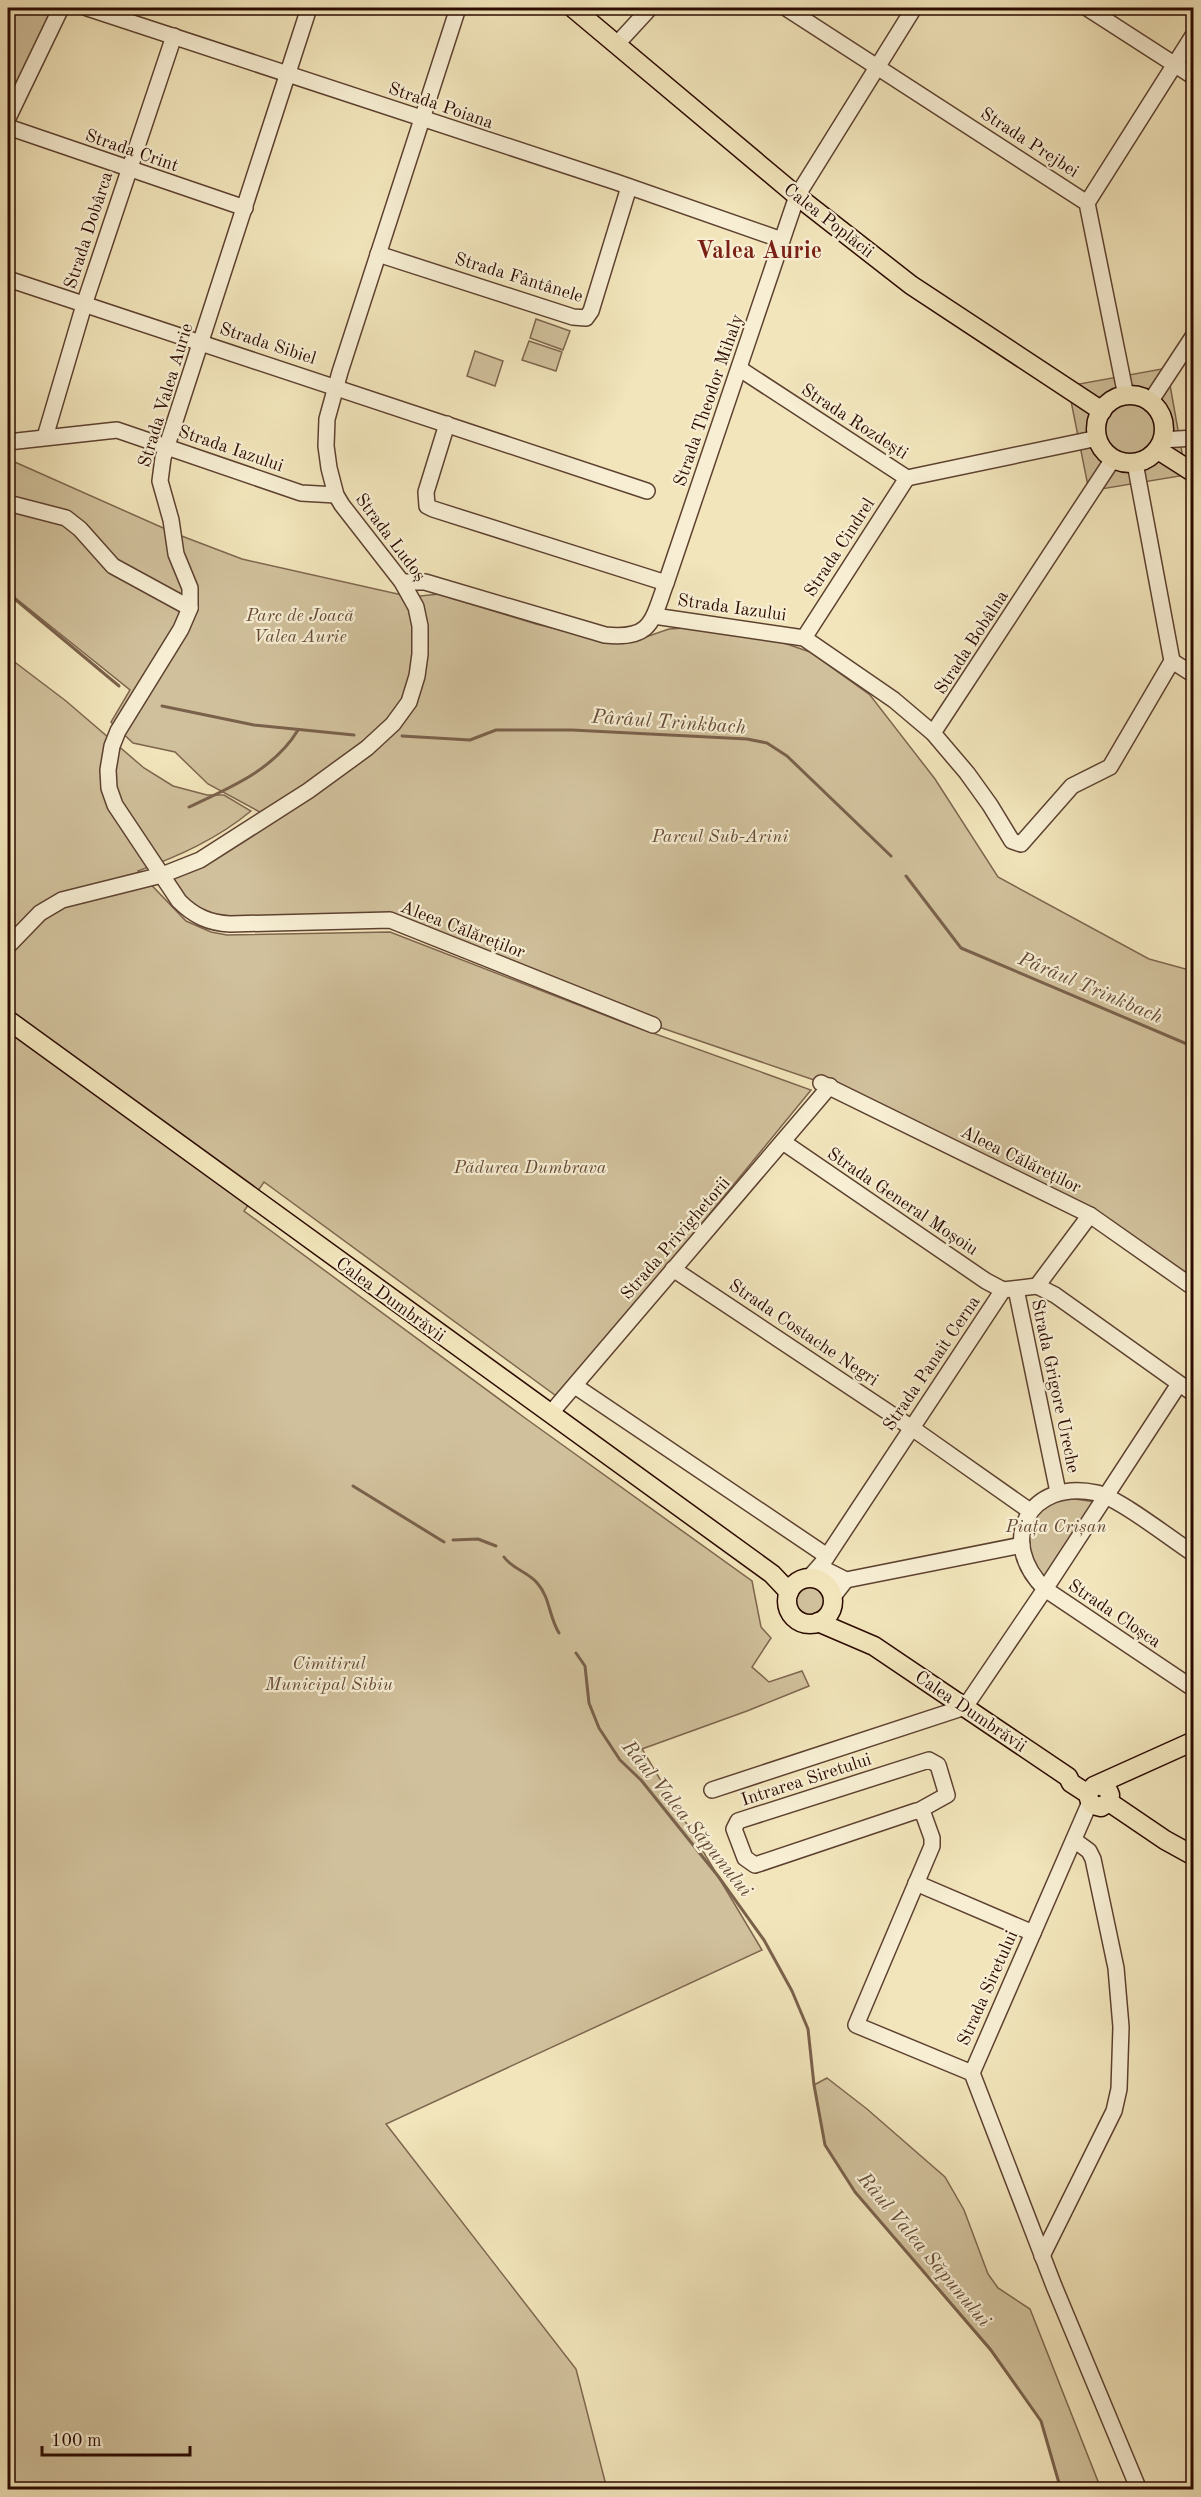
<svg xmlns="http://www.w3.org/2000/svg" width="1201" height="2497" font-family="'Old Standard TT',serif">
	<style>
		.green { fill: #d0c09b; stroke: #7e654e; stroke-width: 1.5 }
		.lines { fill: none; stroke-linecap: round; stroke-linejoin: round }
		.stream { stroke: #7a614b; stroke-width: 3 }
		.minor-casing { stroke: #5d4130; stroke-width: 18 }
		.major-casing { stroke: #2b0a01; stroke-width: 21 }
		.minor { stroke: #f7eed3; stroke-width: 15 }
		.major { stroke: #f2e5bb; stroke-width: 18 }
		.labels { text-anchor: middle; stroke-width: 4.5; stroke-linejoin: round; paint-order: stroke }
		.street-label { font-size: 18px; fill: #2b0a01; stroke: #f7eed3 }
		.park-label { font-size: 18px; font-style: italic; fill: #654a37; stroke: #f7eed3 }
		.water-label { font-size: 20px; font-style: italic; fill: #664b38; stroke: #f7eed3 }
		.district-label { font-size: 24px; font-weight: bold; fill: #7a1f14; stroke: #f7eed3 }
	</style>
	<rect width="100%" height="100%" fill="#f2e5bb"/>
	<filter id="stains"><feTurbulence type="fractalNoise" baseFrequency=".00333" numOctaves="4"/><feColorMatrix values="0 0 0 0 .2 0 0 0 0 .09 0 0 0 0 .02 0 0 0 .5 -.17"/></filter>
	<radialGradient id="worn" r=".72"><stop offset=".6" stop-color="#630" stop-opacity="0"/><stop offset="1" stop-color="#630" stop-opacity=".3"/></radialGradient>
	<!-- green -->
	<g class="green">
		<polygon points="8,8 55,8 8,105"/>
		<polygon points="536,319 570,331 563,350 530,338"/>
		<polygon points="529,341 562,352 556,371 522,360"/>
		<polygon points="475,351 503,361 495,386 467,376"/>
		<polygon points="1167,368 1186,475 1089,491 1068,386"/>
		<polygon points="8,459 179,535 242,559 411,597 439,594 536,624 605,641 634,641 669,629 685,628 781,642 810,652 870,695 935,779 998,877 1149,959 1193,971 1193,1288 1090,1215 820,1082 653,1025 399,923 206,920 169,882 269,817 208,784 175,752 133,743 111,722 130,690 8,592"/>
		<path d="M8,657L66,701L144,768L173,786L207,795H224L251,811C217,839 179,856 138,871L186,921L211,932L227,935L390,932L625,1023L811,1090L559,1398L264,1182L244,1211L525,1418L752,1581L761,1627L771,1638L752,1667L769,1682L802,1671L809,1686L747,1711L642,1749L762,1950L386,2124L576,2369L607,2489H8Z"/>
		<path d="M1068,1498L1096,1502L1045,1583C1042,1578 1036,1573 1034,1567C1024,1546 1028,1515 1050,1503C1055,1500 1063,1499 1068,1498Z"/>
		<circle cx="810" cy="1601" r="14"/>
		<polygon points="827,2078 867,2109 945,2177 964,2210 988,2274 998,2288 1030,2309 1101,2489 1061,2489 1041,2421 990,2350 855,2192 825,2145 814,2085"/>
	</g>
	<g class="lines">
		<!-- stream -->
		<g class="stream">
			<polyline points="10,595 119,686"/>
			<polyline points="162,706 254,725 354,735"/>
			<polyline points="402,736 470,740 496,730 572,730 747,739 767,743 787,756 891,856"/>
			<path d="M189,807C229,788 274,770 298,730"/>
			<polyline points="906,876 961,948 1194,1047"/>
			<polyline points="353,1486 444,1542"/>
			<polyline points="453,1540 478,1539 496,1546"/>
			<path d="M504,1557C512,1569 529,1572 538,1584C550,1598 549,1617 559,1633"/>
			<polyline points="576,1653 585,1666 589,1703 599,1728 620,1760 641,1780 718,1876 764,1940 792,1991 808,2029 814,2085 825,2145 855,2192 991,2350 1041,2421 1061,2490"/>
		</g>
		<defs>
			<g id="minor">
				<polyline points="87,8 616,182 782,240"/>
				<path d="M309,8L163,458L160,481L171,520L176,554L190,588V608L181,629L118,731L112,746L108,770L109,788L115,805L179,901C194,916 209,923 230,924L390,920L653,1025"/>
				<polyline points="786,8 1087,203 1126,396"/>
				<polyline points="1087,8 1194,77"/>
				<polyline points="616,45 650,8"/>
				<polyline points="8,118 61,8"/>
				<polyline points="8,127 245,208"/>
				<polyline points="1087,203 1194,34"/>
				<polyline points="378,254 573,317 586,318 591,311 629,187"/>
				<polyline points="8,279 647,491"/>
				<polyline points="740,369 907,478 1098,438"/>
				<polyline points="1150,402 1194,335"/>
				<polyline points="447,424 426,492 427,506 433,509 666,583"/>
				<polyline points="45,437 84,305 174,36"/>
				<polyline points="1162,440 1194,438"/>
				<polyline points="8,442 117,430 301,493 336,495"/>
				<polyline points="8,503 66,518 80,529 113,566 190,608"/>
				<path d="M402,582H425L605,635C652,640 652,621 666,583L797,196L914,8"/>
				<polyline points="654,616 804,638 894,700 933,733 967,773 990,805 1012,841 1021,844 1072,786 1110,767 1172,661 1135,463"/>
				<polyline points="804,638 907,478"/>
				<polyline points="1172,661 1194,675"/>
				<polyline points="933,733 1113,459"/>
				<polyline points="8,946 40,913 62,900 162,875 200,860 308,791 367,748 393,724 409,702 417,676 420,654 420,626 416,607 402,582 342,505 336,495 329,468 326,446 327,419 340,372 458,8"/>
				<polyline points="821,1083 1090,1215 1194,1288"/>
				<polyline points="783,1142 986,1281 1003,1290"/>
				<polyline points="673,1269 912,1428 1030,1511"/>
				<polyline points="1037,1286 1055,1295 1194,1394"/>
				<polyline points="1016,1289 1058,1492"/>
				<polyline points="575,1386 827,1556"/>
				<polyline points="550,1414 830,1086"/>
				<path d="M1194,1554C1171,1539 1120,1499 1097,1493C1029,1478 996,1541 1045,1589L1194,1689"/>
				<polyline points="824,1569 846,1580 1022,1545"/>
				<polyline points="809,1578 824,1561 1003,1290 1037,1286 1090,1215"/>
				<polyline points="832,1598 846,1580"/>
				<polyline points="712,1790 965,1707 1051,1580 1179,1384"/>
				<polyline points="1090,1802 972,2073 1054,2286 1139,2490"/>
				<polyline points="920,1810 947,1795 938,1765 929,1760 738,1821 734,1829 745,1858 755,1865 916,1811 923,1813 932,1838 932,1846 856,2025 972,2073"/>
				<polyline points="916,1883 1033,1933"/>
				<polyline points="1042,2256 1114,2111 1119,2089 1121,2027 1116,1968 1093,1859 1089,1851 1074,1840"/>
			</g>
			<g id="major">
				<polyline points="573,8 797,196 911,285 1102,411"/>
				<circle cx="1130" cy="429" r="34"/>
				<polyline points="1158,450 1194,473"/>
				<polyline points="8,1020 772,1574 789,1592"/>
				<circle cx="810" cy="1601" r="23"/>
				<polyline points="818,1622 874,1646 1068,1777 1071,1783 1088,1794"/>
				<path d="M1097,1785L1107,1788L1110,1795L1109,1802L1101,1807L1093,1805C1087,1799 1087,1792 1094,1786L1194,1741"/>
				<polyline points="1109,1802 1165,1840 1194,1856"/>
			</g>
		</defs>
		<!-- minor casing -->
		<use href="#minor" class="minor-casing"/>
		<!-- major casing -->
		<use href="#major" class="major-casing"/>
		<!-- minor -->
		<use href="#minor" class="minor"/>
		<!-- major -->
		<use href="#major" class="major"/>
	</g>
	<g class="labels">
		<!-- street labels -->
		<g class="street-label">
			<text transform="translate(441 105) rotate(19)" y="6">Strada Poiana</text>
			<text transform="translate(1030 142) rotate(33)" y="6">Strada Prejbei</text>
			<text transform="translate(132 150) rotate(19)" y="6">Strada Crint</text>
			<text transform="translate(829 220) rotate(38)" y="6">Calea Poplăcii</text>
			<text transform="translate(88 230) rotate(-72)" y="6">Strada Dobârca</text>
			<text transform="translate(519 277) rotate(17)" y="6">Strada Fântânele</text>
			<text transform="translate(268 343) rotate(18)" y="6">Strada Sibiel</text>
			<text transform="translate(165 395) rotate(-73)" y="6">Strada Valea Aurie</text>
			<text transform="translate(708 400) rotate(-71)" y="6">Strada Theodor Mihaly</text>
			<text transform="translate(855 421) rotate(33)" y="6">Strada Rozdești</text>
			<text transform="translate(231 448) rotate(19)" y="6">Strada Iazului</text>
			<text transform="translate(391 537) rotate(53)" y="6">Strada Ludoș</text>
			<text transform="translate(839 547) rotate(-57)" y="6">Strada Cindrel</text>
			<text transform="translate(732 607) rotate(8)" y="6">Strada Iazului</text>
			<text transform="translate(971 642) rotate(-57)" y="6">Strada Bobâlna</text>
			<text transform="translate(463 929) rotate(21)" y="6">Aleea Călăreților</text>
			<text transform="translate(1021 1159) rotate(26)" y="6">Aleea Călăreților</text>
			<text transform="translate(903 1201) rotate(34)" y="6">Strada General Moșoiu</text>
			<text transform="translate(675 1238) rotate(-49)" y="6">Strada Privighetorii</text>
			<text transform="translate(391 1299) rotate(36)" y="6">Calea Dumbrăvii</text>
			<text transform="translate(804 1332) rotate(34)" y="6">Strada Costache Negri</text>
			<text transform="translate(931 1363) rotate(-56)" y="6">Strada Panait Cerna</text>
			<text transform="translate(1056 1386) rotate(78)" y="6">Strada Grigore Ureche</text>
			<text transform="translate(1115 1613) rotate(34)" y="6">Strada Cloșca</text>
			<text transform="translate(971 1711) rotate(34)" y="6">Calea Dumbrăvii</text>
			<text transform="translate(806 1779) rotate(-18)" y="6">Intrarea Siretului</text>
			<text transform="translate(987 1988) rotate(-66)" y="6">Strada Siretului</text>
		</g>
		<!-- park labels -->
		<g class="park-label">
			<text x="300" y="621">Parc de Joacă<tspan x="300" dy="21">Valea Aurie</tspan></text>
			<text x="720" y="842">Parcul Sub-Arini</text>
			<text x="530" y="1173">Pădurea Dumbrava</text>
			<text x="1056" y="1532">Piața Crișan</text>
			<text x="329" y="1669">Cimitirul<tspan x="329" dy="21">Municipal Sibiu</tspan></text>
		</g>
		<!-- water labels -->
		<g class="water-label">
			<text transform="translate(669 721) rotate(4)" y="7">Pârâul Trinkbach</text>
			<text transform="translate(1091 987) rotate(23)" y="7">Pârâul Trinkbach</text>
			<text transform="translate(688 1818) rotate(51)" y="7">Râul Valea Săpunului</text>
			<text transform="translate(925 2249) rotate(50)" y="7">Râul Valea Săpunului</text>
		</g>
		<!-- district labels -->
		<g class="district-label">
			<text x="759" y="258">Valea Aurie</text>
		</g>
	</g>
	<!-- margin -->
	<rect width="1201" height="2497" fill="none" stroke="#f2e5bb" stroke-width="30"/>
	<rect x="9" y="9" width="1183" height="2479" fill="none" stroke="#2b0a01" stroke-width="3"/>
	<rect x="15" y="15" width="1171" height="2467" fill="none" stroke="#2b0a01" stroke-width="1.5"/>
	<!-- scale -->
	<path d="M42 2446v9h148v-9" fill="none" stroke="#2b0a01" stroke-width="3"/>
	<text x="51" y="2446" font-size="18" fill="#2b0a01" stroke="#f7eed3" stroke-width="4.5" paint-order="stroke">100 m</text>
	<rect width="100%" height="100%" filter="url(#stains)"/>
	<rect width="100%" height="100%" fill="url(#worn)"/>
</svg>
